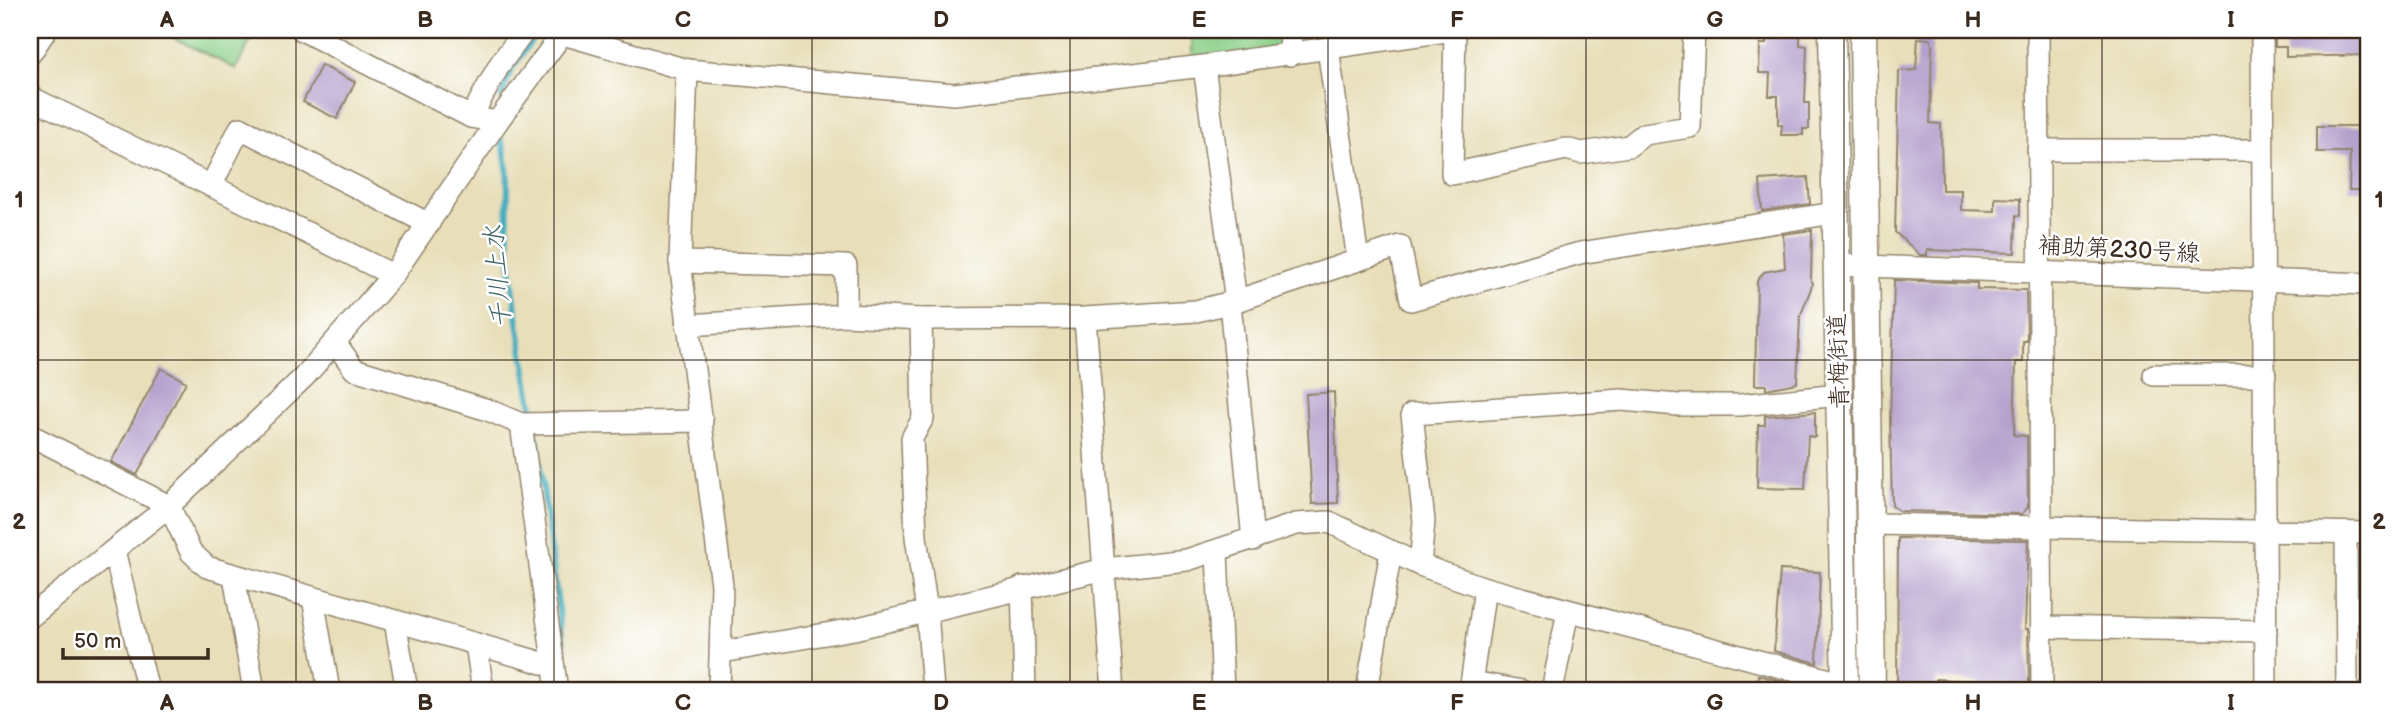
<svg xmlns="http://www.w3.org/2000/svg" width="2398" height="721" font-family="'Balsamiq Sans','Klee One',sans-serif">
	<style>
		.green { fill: #8bcf88; stroke: #637c53; stroke-width: 2 }
		.lines { fill: none; stroke-linecap: round; stroke-linejoin: round }
		.stream { stroke: #41acbf; stroke-width: 6 }
		.building { fill: #b5a1cd }
		.minor-casing { stroke: #92846c; stroke-width: 24 }
		.major-casing { stroke: #92846c; stroke-width: 29 }
		.minor { stroke: #fff; stroke-width: 21 }
		.major { stroke: #fff; stroke-width: 26 }
		.grid { fill: none; stroke: #3b2a1e; stroke-width: 2; stroke-opacity: 0.55 }
		.labels { text-anchor: middle; stroke-width: 5; stroke-linejoin: round; paint-order: stroke }
		.street-label { font-size: 24px; fill: #3b2a1e; stroke: #fff }
		.water-label { font-size: 26px; font-style: italic; fill: #3e6466; stroke: #fff }
		.neatline { fill: none; stroke: #3b2a1e; stroke-width: 2.5 }
		.grid-label { font-size: 23px; text-anchor: middle; font-weight: bold; fill: #3b2a1e }
	</style>
	<rect width="100%" height="100%" fill="#fff"/>
	<filter id="ink" filterUnits="userSpaceOnUse"><feTurbulence type="fractalNoise" baseFrequency=".0143" numOctaves="2"/><feDisplacementMap in="SourceGraphic" scale="14" xChannelSelector="R" yChannelSelector="G"/><feConvolveMatrix kernelMatrix="1 2 1 2 8 2 1 2 1" color-interpolation-filters="sRGB"/></filter>
	<filter id="wash" filterUnits="userSpaceOnUse"><feTurbulence type="fractalNoise" baseFrequency=".00686" numOctaves="4" result="noise"/><feDisplacementMap in="SourceGraphic" scale="28" xChannelSelector="R" yChannelSelector="G"/><feGaussianBlur stdDeviation="1.57" result="paint"/><feColorMatrix in="noise" values="0 0 0 0 0 0 0 0 0 0 0 0 0 0 0 0 0 1.4 0 .05"/><feComposite in="paint" operator="in"/></filter>
	<g filter="url(#wash)">
		<rect width="100%" height="100%" fill="#e8dfba"/>
		<!-- green -->
		<g class="green">
			<polygon points="158,30 256,30 236,69"/>
			<polygon points="1192,30 1284,30 1283,48 1192,61"/>
		</g>
		<g class="lines">
			<!-- stream -->
			<g class="stream">
				<polyline points="501,97 512,68 539,30"/>
				<path d="M501,139C512,171 506,202 508,235C512,294 523,353 533,411"/>
				<polyline points="536,433 569,691"/>
			</g>
		</g>
		<g id="blocks">
			<!-- building -->
			<g class="building">
				<polygon points="1766,30 1800,30 1800,45 1807,46 1805,103 1809,103 1809,129 1803,129 1803,135 1781,135 1782,125 1778,125 1778,96 1769,96 1770,73 1759,73 1760,44 1766,44"/>
				<polygon points="2275,30 2368,30 2368,55 2286,57 2286,47 2275,47"/>
				<polygon points="1918,38 1930,39 1932,45 1930,123 1941,124 1942,190 1961,190 1961,210 1995,211 1995,198 2020,199 2020,216 2016,215 2015,253 1927,250 1927,255 1920,255 1895,232 1899,71 1916,70"/>
				<polygon points="321,65 355,82 337,119 303,102"/>
				<polygon points="2317,126 2368,126 2368,190 2349,190 2350,152 2317,152"/>
				<polygon points="1808,177 1810,204 1762,211 1760,180"/>
				<polygon points="1812,230 1811,281 1813,283 1800,317 1797,383 1766,389 1766,385 1755,385 1757,281 1764,272 1785,268 1783,234"/>
				<polygon points="1894,280 1977,283 1977,289 2026,290 2027,341 2023,341 2023,362 2016,362 2014,435 2027,436 2028,507 2022,514 1900,511 1892,506 1890,420"/>
				<polygon points="161,368 186,382 137,475 111,462"/>
				<polygon points="1334,392 1338,503 1312,504 1306,394"/>
				<polygon points="1815,412 1815,437 1808,436 1805,489 1757,488 1758,425 1765,425 1765,416"/>
				<polygon points="1898,538 2028,540 2025,629 2028,629 2029,685 1936,679 1935,691 1897,691"/>
				<polygon points="1780,570 1820,572 1817,663 1774,651"/>
				<polygon points="1758,675 1817,690 1817,691 1755,691"/>
			</g>
		</g>
	</g>
	<g filter="url(#ink)">
		<use href="#blocks" fill-opacity="0" stroke="#92846c" stroke-width="2"/>
		<g class="lines">
			<defs>
				<g id="minor">
					<polyline points="302,30 471,117 497,122"/>
					<polyline points="1455,30 1452,174 1566,149 1581,153 1629,146 1644,134 1690,127 1694,30"/>
					<polyline points="2038,30 2042,691"/>
					<polyline points="2262,30 2266,691"/>
					<polyline points="563,34 687,70 954,94 1204,66 1453,30"/>
					<polyline points="1328,48 1358,260"/>
					<polyline points="30,54 46,30"/>
					<polyline points="1290,55 1291,30"/>
					<polyline points="1204,66 1236,301"/>
					<polyline points="687,70 680,262 722,585 719,691"/>
					<polyline points="30,97 393,275"/>
					<polyline points="471,117 500,64 525,30"/>
					<polyline points="2038,150 2262,150"/>
					<polyline points="211,186 240,128 429,224"/>
					<polyline points="680,262 846,266 846,315"/>
					<polyline points="1836,265 2368,284"/>
					<polyline points="1230,303 1253,540"/>
					<polyline points="1085,318 1113,691"/>
					<polyline points="921,319 923,418 912,438 916,537 927,611 933,691"/>
					<polyline points="687,325 846,315 921,319 1085,318 1196,311 1236,301 1400,246 1411,300 1580,253 1834,213"/>
					<polyline points="335,342 354,369 488,410 521,424 702,421"/>
					<polyline points="2154,375 2265,375"/>
					<polyline points="521,424 557,691"/>
					<polyline points="30,435 169,506 191,552 207,567 553,666"/>
					<polyline points="1872,524 2368,533"/>
					<polyline points="2346,533 2347,691"/>
					<polyline points="114,550 148,691"/>
					<polyline points="1217,552 1223,691"/>
					<polyline points="1420,565 1424,521 1412,414 1622,400 1678,405 1740,405 1839,395"/>
					<polyline points="234,576 254,691"/>
					<polyline points="1022,587 1025,691"/>
					<polyline points="313,598 329,691"/>
					<polyline points="30,617 169,506 304,377 393,275 497,122 565,30"/>
					<polyline points="395,621 407,691"/>
					<polyline points="2042,627 2266,631"/>
					<polyline points="476,644 483,691"/>
					<polyline points="722,652 854,629 1105,569 1187,560 1296,524 1329,522 1420,565 1485,588 1845,684"/>
					<polyline points="1472,682 1522,691"/>
					<polyline points="1367,691 1391,551"/>
					<polyline points="1470,691 1485,588"/>
					<polyline points="1552,691 1568,611"/>
				</g>
				<g id="major">
					<polyline points="1832,30 1845,691"/>
					<polyline points="1863,30 1872,691"/>
				</g>
			</defs>
			<!-- minor casing -->
			<use href="#minor" class="minor-casing"/>
			<!-- major casing -->
			<use href="#major" class="major-casing"/>
			<!-- minor -->
			<use href="#minor" class="minor"/>
			<!-- major -->
			<use href="#major" class="major"/>
		</g>
	</g>
	<!-- grid -->
	<path class="grid" d="M296,30V691M554,30V691M812,30V691M1070,30V691M1328,30V691M1586,30V691M1844,30V691M2102,30V691M30,360H2368"/>
	<g class="labels">
		<!-- street labels -->
		<g class="street-label">
			<text transform="translate(2119 249) rotate(3)" y="8">補助第230号線</text>
			<text transform="translate(1838 361) rotate(-92)" y="8">青梅街道</text>
		</g>
		<!-- water labels -->
		<g class="water-label">
			<text transform="translate(497 277) rotate(-95)" y="9">千川上水</text>
		</g>
	</g>
	<!-- margin -->
	<rect width="2398" height="721" fill="none" stroke="#fff" stroke-width="77"/>
	<!-- scale -->
	<path d="M63 648v10h145v-10" fill="none" stroke="#3b2a1e" stroke-width="3.5"/>
	<text x="74" y="648" font-size="21" fill="#3b2a1e" stroke="#ffffff" stroke-width="5" paint-order="stroke">50 m</text>
	<rect x="38" y="38" width="2322" height="644" class="neatline"/>
	<g class="grid-label">
		<text x="167" y="27">A</text>
		<text x="425" y="27">B</text>
		<text x="683" y="27">C</text>
		<text x="941" y="27">D</text>
		<text x="1199" y="27">E</text>
		<text x="1457" y="27">F</text>
		<text x="1715" y="27">G</text>
		<text x="1973" y="27">H</text>
		<text x="2231" y="27">I</text>
		<text x="19" y="207">1</text>
		<text x="2379" y="207">1</text>
		<text x="19" y="529">2</text>
		<text x="2379" y="529">2</text>
		<text x="167" y="710">A</text>
		<text x="425" y="710">B</text>
		<text x="683" y="710">C</text>
		<text x="941" y="710">D</text>
		<text x="1199" y="710">E</text>
		<text x="1457" y="710">F</text>
		<text x="1715" y="710">G</text>
		<text x="1973" y="710">H</text>
		<text x="2231" y="710">I</text>
	</g>
</svg>
